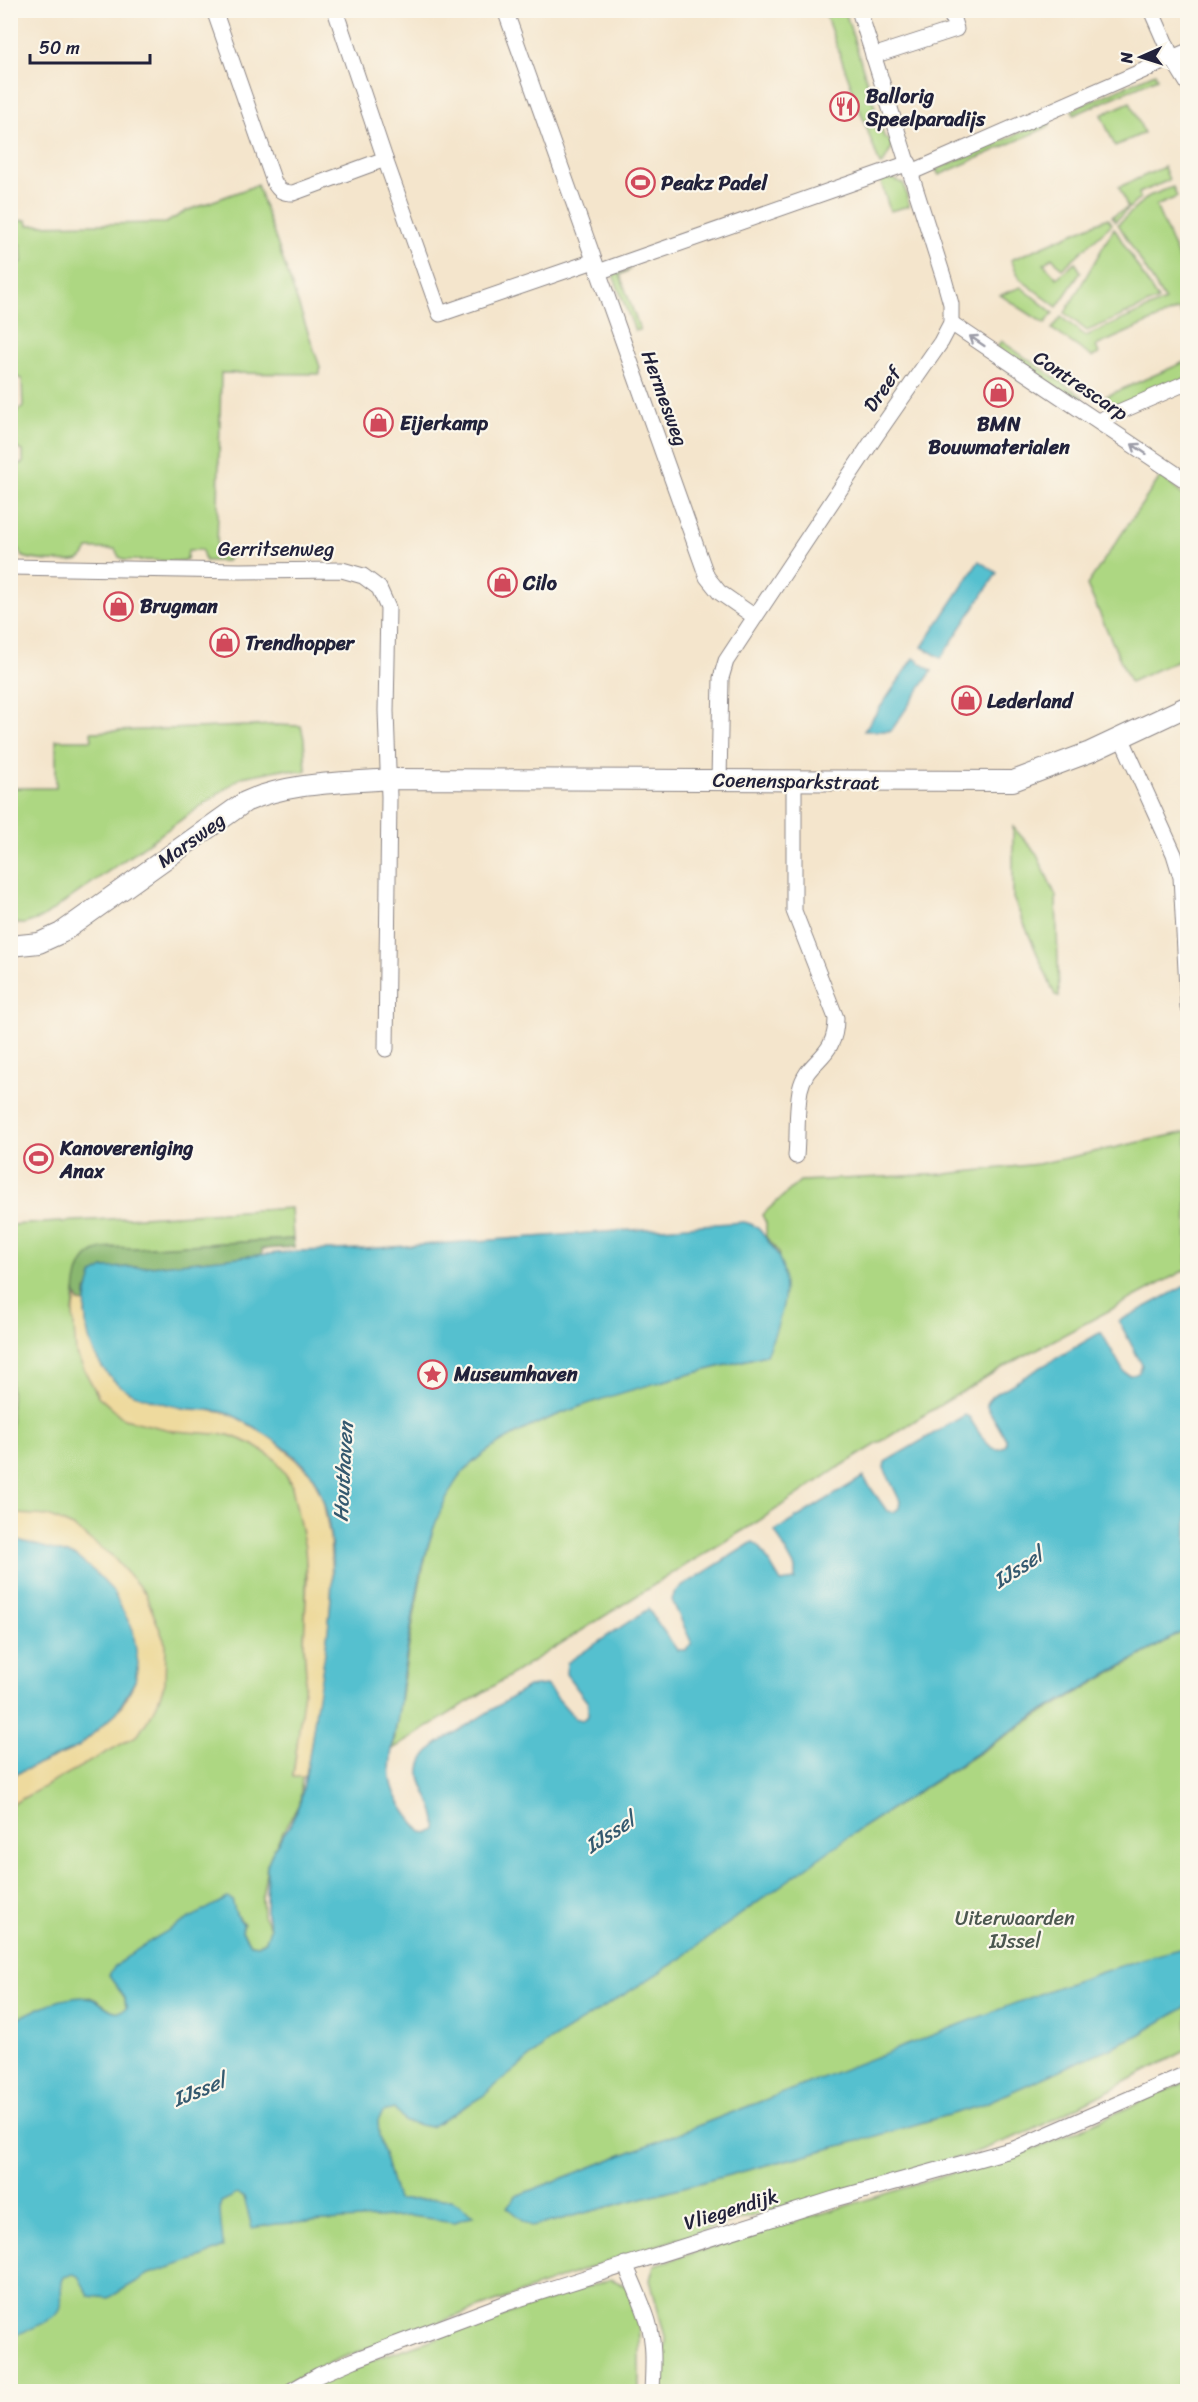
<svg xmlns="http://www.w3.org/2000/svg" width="1198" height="2402" font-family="Sriracha,sans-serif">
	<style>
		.green { fill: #add782; stroke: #687c5e; stroke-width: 1.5 }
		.forest { fill: #8ab870; stroke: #566d56; stroke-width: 1.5 }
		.sand { fill: #eeda9e; stroke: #887e6c; stroke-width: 1.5 }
		.water { fill: #55c0cf; stroke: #3c7185; stroke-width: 1.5 }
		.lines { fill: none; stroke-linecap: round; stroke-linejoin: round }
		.minor-casing { stroke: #8b8484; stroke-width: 17 }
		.tertiary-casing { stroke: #8b8484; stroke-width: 22 }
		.minor { stroke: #fff; stroke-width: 15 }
		.tertiary { stroke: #fff; stroke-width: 20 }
		.oneway { stroke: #9c9ca7 }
		.labels { text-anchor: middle; stroke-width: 4.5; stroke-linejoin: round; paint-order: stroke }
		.poi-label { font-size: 20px; font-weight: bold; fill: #22223b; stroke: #fbf7ec; text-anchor: start }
		.street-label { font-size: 20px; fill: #22223b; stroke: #fbf7ec }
		.park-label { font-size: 20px; fill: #4c5850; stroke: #fbf7ec }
		.water-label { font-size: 21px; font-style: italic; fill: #34596f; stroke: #fbf7ec }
	</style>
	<rect width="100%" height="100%" fill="#fbf7ec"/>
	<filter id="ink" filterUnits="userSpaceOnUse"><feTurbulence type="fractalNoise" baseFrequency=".0167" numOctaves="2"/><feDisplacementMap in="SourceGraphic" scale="12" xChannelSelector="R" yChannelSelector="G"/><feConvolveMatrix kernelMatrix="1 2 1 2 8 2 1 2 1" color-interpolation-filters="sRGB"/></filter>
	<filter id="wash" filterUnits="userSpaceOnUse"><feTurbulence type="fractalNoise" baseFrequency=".008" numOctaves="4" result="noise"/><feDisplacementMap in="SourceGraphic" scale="24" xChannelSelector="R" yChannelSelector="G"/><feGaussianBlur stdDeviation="1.35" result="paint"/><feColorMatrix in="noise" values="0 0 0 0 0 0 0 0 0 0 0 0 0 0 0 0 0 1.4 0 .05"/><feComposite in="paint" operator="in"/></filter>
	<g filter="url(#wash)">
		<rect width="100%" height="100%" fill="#f4e5cc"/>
		<!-- green -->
		<g class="green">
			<polygon points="824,11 845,11 884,137 890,141 892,147 883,164 880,165"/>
			<polygon points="1155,73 1157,78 1074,115 1072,110"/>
			<polygon points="1130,102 1144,133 1115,146 1101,115"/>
			<polygon points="1047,121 1050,126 939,175 936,170"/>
			<polygon points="1164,167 1169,180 1139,193 1140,198 1115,221 1112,216 1128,208 1119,187"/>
			<polygon points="887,176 904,184 909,206 890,211 880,179"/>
			<path d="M257,185L320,367V374L221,373L217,553H232L227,561H205L202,550H188L187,559L183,561L125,560L119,557L115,549H88C86,553 84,558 79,560C69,563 31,561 22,556L14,542L11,471L15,466L23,463V451L15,448C6,437 7,411 23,408L22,379L14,376L11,372L10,267L22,262L21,245L11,241V224L17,221L27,220L28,225L166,223L186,211Z"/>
			<polygon points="1173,187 1177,197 1156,206 1187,278 1187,281 1181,284 1187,300 1187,321 1185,322 1179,309 1096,346 1099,354 1092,357 1052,329 1061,317 1086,336 1165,301 1118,224 1149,196"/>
			<polygon points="1108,218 1112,224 1062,269 1052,257 1044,264 1057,278 1075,262 1081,272 1057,307 1020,279 1011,260"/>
			<polygon points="1114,228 1158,300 1087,331 1065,313"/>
			<polygon points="631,269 620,275 640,330 635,331 613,275"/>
			<polygon points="1021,287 1053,313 1045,324 1000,295"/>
			<polygon points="1001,341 1083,397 1079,402 997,347"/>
			<polygon points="1187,361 1187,378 1118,409 1102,398"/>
			<polygon points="1161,476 1187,499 1187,656 1130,682 1087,585"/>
			<polygon points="275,725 301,726 304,739 306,770 302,772 283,769 242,777 42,918 24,924 11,923 11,788 56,788 56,740 92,740 91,732"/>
			<polygon points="1013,827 1036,853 1056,896 1059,997 1055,995 1013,898"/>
			<path d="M1187,1132V1269L998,1370L942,1404L838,1468L757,1522L689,1563L393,1749C400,1701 407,1654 416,1606C423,1565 431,1522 453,1485C497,1413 686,1376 766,1355L779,1253L766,1237V1223L762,1215L800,1181L946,1174L1038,1164Z"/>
			<path d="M291,1208L293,1239L136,1248L110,1247L75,1291L73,1313L229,1435C244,1441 266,1448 277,1461C315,1510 306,1586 304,1644C304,1654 306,1665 306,1676C303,1709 297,1743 293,1776H302L300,1802L274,1848L267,1865L262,1897L263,1915L270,1928L266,1941L258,1945L250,1944L242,1931L244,1924L236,1914L232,1900L125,1998L126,2008C112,2021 101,1996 86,1997C69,1999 27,2015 11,2022V1776L79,1747L11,1538V1225Z"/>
			<polygon points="1187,1629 1187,2050 1033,2130 968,2155 735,2221 605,2262 336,2360 287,2383 276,2391 11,2392 11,2293 806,1836 854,1833 1032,1719"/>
			<polygon points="1187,2081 1188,2342 1177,2391 661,2391 666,2340 650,2280 654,2265 1045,2145"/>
			<polygon points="611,2279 626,2286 639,2310 639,2391 304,2392 348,2368"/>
		</g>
		<!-- forest -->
		<path class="forest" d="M293,1239L294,1247L262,1249V1255L141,1267L104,1268L86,1291V1303L79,1302C74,1294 75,1288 77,1279C83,1245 107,1247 136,1248Z"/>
		<!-- sand -->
		<g class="sand">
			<polygon points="76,1297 79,1302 86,1303 85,1313 90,1341 129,1392 183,1408 202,1409 231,1414 272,1438 311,1473 323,1500 330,1537 332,1583 328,1634 306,1777 293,1777 306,1674 304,1644 307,1577 305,1548 291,1482 275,1459 252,1444 229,1435 174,1431 124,1419 98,1396 76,1354 73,1313"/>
			<polygon points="11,1511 19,1514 48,1516 73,1527 112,1556 145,1593 166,1645 165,1683 155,1709 138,1735 11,1805 11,1776 78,1747 117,1712 126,1699 135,1681 133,1630 124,1614 26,1544 11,1538"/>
		</g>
		<!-- water -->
		<g class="water">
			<polygon points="979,561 997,573 941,658 922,647"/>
			<polygon points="914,658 932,671 891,731 864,731"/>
			<path d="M744,1222C759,1226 759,1229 768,1241C798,1276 782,1318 766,1355C687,1376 494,1414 453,1486C420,1542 415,1611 403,1674C401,1687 400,1701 398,1715C395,1737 386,1764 393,1787C398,1803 411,1820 422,1832L429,1833L436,1830C440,1797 397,1775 437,1744L528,1687L546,1685L575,1718L582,1720L588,1716V1703L566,1674L567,1663L648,1609L677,1650H686L692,1644L672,1600L675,1592L681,1587L753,1542L760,1547L781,1582L795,1580V1568L775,1531L863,1477L887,1511L894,1512L899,1508L900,1501L884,1468L885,1462L965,1415L969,1417C976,1427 992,1461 1006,1445V1439L987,1407V1402L992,1396L1101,1332L1124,1372L1129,1375C1137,1375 1140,1373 1142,1365L1119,1321L1187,1285V1629L1031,1718L854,1833L694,1948L681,1959L550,2041L483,2096L453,2114L430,2127L405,2122L394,2109L383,2112L378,2120L379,2136L397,2200L451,2199L474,2215L455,2222L410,2216L276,2224L252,2228L244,2197L237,2194L221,2202C218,2212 223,2234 223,2247L203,2257L149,2274L109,2298L89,2296L78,2276L73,2274L64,2277C58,2288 64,2298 60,2310C56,2321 22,2332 11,2337V2022C35,2010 57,1997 85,1997C101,1997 112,2020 126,2008L125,1998L109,1976C113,1957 206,1910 227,1898L232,1900L236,1914L243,1924L242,1931L250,1944L258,1945L266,1941L270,1928L266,1911L267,1865L274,1848L290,1825L300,1802C308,1771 312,1739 316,1708C327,1640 348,1537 312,1475C300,1455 253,1425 232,1415C217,1408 199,1411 183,1408C172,1406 135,1396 126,1390C88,1365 76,1315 93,1274L104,1268L141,1267L298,1251L365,1249Z"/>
			<polygon points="11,1538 75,1556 95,1572 112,1590 133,1630 138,1664 135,1681 117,1712 78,1747 11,1776"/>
			<polygon points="1187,1947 1187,2006 1139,2035 979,2106 866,2139 532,2227 507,2207 516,2196 1052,1989 1141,1959"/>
		</g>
	</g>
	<g filter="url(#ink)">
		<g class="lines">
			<defs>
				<g id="minor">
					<path d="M214,10L274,182C279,191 283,193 293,193L385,159L335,10"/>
					<polyline points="505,10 707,577 719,592 755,617 726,661 721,678 719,781"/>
					<polyline points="1151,10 1172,58 1188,84"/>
					<polyline points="873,56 956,29 950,10"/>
					<polyline points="385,159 440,314 594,261"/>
					<polyline points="912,172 1188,51"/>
					<polyline points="598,272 909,163"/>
					<polyline points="951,323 1188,482"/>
					<polyline points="1098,421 1188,382"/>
					<polyline points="10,567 240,571 342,570 363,576 379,588 388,608 386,711 389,797 386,1049"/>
					<polyline points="755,617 877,434 941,342 951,323 951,304 944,279 859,10"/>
					<polyline points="1121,737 1174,854 1181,877 1188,1007"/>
					<path d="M794,782V911L836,1018C836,1061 807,1057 800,1090C796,1111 798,1135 796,1156"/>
					<path d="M625,2264C633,2283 642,2302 648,2321C655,2344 653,2368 652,2392"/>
					<polyline points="289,2392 319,2375 354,2360 509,2302 834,2199 1014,2149 1188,2073"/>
				</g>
				<path id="tertiary" d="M10,946L39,943L61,933L245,802C289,782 341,783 389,779L1013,781L1090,752L1188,706"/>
			</defs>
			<!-- minor casing -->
			<use href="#minor" class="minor-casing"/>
			<!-- tertiary casing -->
			<use href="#tertiary" class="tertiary-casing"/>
			<!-- minor -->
			<use href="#minor" class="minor"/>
			<!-- tertiary -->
			<use href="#tertiary" class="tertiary"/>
		</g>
		<!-- one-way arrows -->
		<defs><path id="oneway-shaft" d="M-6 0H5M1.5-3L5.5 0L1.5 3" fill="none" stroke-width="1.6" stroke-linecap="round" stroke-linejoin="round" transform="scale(1.5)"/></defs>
		<g class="oneway">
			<use href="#oneway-shaft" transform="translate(977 341) rotate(-146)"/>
			<use href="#oneway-shaft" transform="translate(1139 449) rotate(-146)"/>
		</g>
	</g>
	<!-- icons -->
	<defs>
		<symbol id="restaurant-ring" viewBox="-11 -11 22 22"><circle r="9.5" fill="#fbf7ec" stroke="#d1495b" stroke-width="1.5"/><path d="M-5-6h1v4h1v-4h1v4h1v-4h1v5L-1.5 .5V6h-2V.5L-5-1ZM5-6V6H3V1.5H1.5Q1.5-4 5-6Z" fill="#d1495b"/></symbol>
		<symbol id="stadium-ring" viewBox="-11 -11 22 22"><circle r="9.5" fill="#fbf7ec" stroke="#d1495b" stroke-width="1.5"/><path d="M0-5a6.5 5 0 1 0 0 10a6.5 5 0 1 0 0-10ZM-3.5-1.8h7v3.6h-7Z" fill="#d1495b"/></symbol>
		<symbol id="shop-ring" viewBox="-11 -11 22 22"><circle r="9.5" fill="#fbf7ec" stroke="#d1495b" stroke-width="1.5"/><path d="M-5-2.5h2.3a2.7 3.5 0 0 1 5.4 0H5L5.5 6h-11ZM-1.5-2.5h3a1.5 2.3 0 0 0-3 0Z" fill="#d1495b"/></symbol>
		<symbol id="sight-ring" viewBox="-11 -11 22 22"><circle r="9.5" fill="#fbf7ec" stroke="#d1495b" stroke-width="1.5"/><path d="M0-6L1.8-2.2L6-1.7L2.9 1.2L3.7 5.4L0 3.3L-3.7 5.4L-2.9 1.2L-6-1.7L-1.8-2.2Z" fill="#d1495b"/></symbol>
	</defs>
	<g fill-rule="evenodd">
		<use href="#restaurant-ring" x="828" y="90" width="33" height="33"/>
		<use href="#stadium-ring" x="624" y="166" width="33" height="33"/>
		<use href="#shop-ring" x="982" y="376" width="33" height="33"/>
		<use href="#shop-ring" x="362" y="406" width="33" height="33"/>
		<use href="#shop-ring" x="486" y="566" width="33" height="33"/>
		<use href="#shop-ring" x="102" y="590" width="33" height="33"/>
		<use href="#shop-ring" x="208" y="626" width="33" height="33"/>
		<use href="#shop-ring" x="950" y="684" width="33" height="33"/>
		<use href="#stadium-ring" x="22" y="1142" width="33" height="33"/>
		<use href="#sight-ring" x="416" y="1358" width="33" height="33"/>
	</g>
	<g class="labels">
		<!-- poi labels -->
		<g class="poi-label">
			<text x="866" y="103">Ballorig<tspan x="866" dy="23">Speelparadijs</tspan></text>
			<text x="661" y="190">Peakz Padel</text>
			<text x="400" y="430">Eijerkamp</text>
			<text x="999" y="431" text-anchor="middle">BMN<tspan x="999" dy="23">Bouwmaterialen</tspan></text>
			<text x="523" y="590">Cilo</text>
			<text x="140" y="613">Brugman</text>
			<text x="245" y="650">Trendhopper</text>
			<text x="987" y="708">Lederland</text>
			<text x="60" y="1155">Kanovereniging<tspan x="60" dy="23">Anax</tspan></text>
			<text x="454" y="1381">Museumhaven</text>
		</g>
		<!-- street labels -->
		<g class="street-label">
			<text transform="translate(1081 385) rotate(34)" y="7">Contrescarp</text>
			<text transform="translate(882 389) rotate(-55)" y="7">Dreef</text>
			<text transform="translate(665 398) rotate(70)" y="7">Hermesweg</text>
			<text x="276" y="556">Gerritsenweg</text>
			<text transform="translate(796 781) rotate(1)" y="7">Coenensparkstraat</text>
			<text transform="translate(191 840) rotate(-36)" y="7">Marsweg</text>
			<text transform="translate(731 2209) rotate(-17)" y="7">Vliegendijk</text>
		</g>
		<!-- park labels -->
		<g class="park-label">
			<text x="1015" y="1925">Uiterwaarden<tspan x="1015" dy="23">IJssel</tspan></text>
		</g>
		<!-- water labels -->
		<g class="water-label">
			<text transform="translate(343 1472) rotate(-87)" y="7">Houthaven</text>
			<text transform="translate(1018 1568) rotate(-33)" y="7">IJssel</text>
			<text transform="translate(610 1833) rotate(-33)" y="7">IJssel</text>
			<text transform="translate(199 2090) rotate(-22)" y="7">IJssel</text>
		</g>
	</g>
	<!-- margin -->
	<rect width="1198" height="2402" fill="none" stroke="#fbf7ec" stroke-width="36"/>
	<!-- north arrow -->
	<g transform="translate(1141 57) rotate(267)" stroke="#fbf7ec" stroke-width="4.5" paint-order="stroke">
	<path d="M0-4.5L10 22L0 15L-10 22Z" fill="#22223b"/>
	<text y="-9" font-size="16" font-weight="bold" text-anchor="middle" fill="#22223b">N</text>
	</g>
	<!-- scale -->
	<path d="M30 54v9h120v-9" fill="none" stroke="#22223b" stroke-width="3"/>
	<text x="39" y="54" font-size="18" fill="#22223b" stroke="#fbf7ec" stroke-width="4.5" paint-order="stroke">50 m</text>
</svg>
